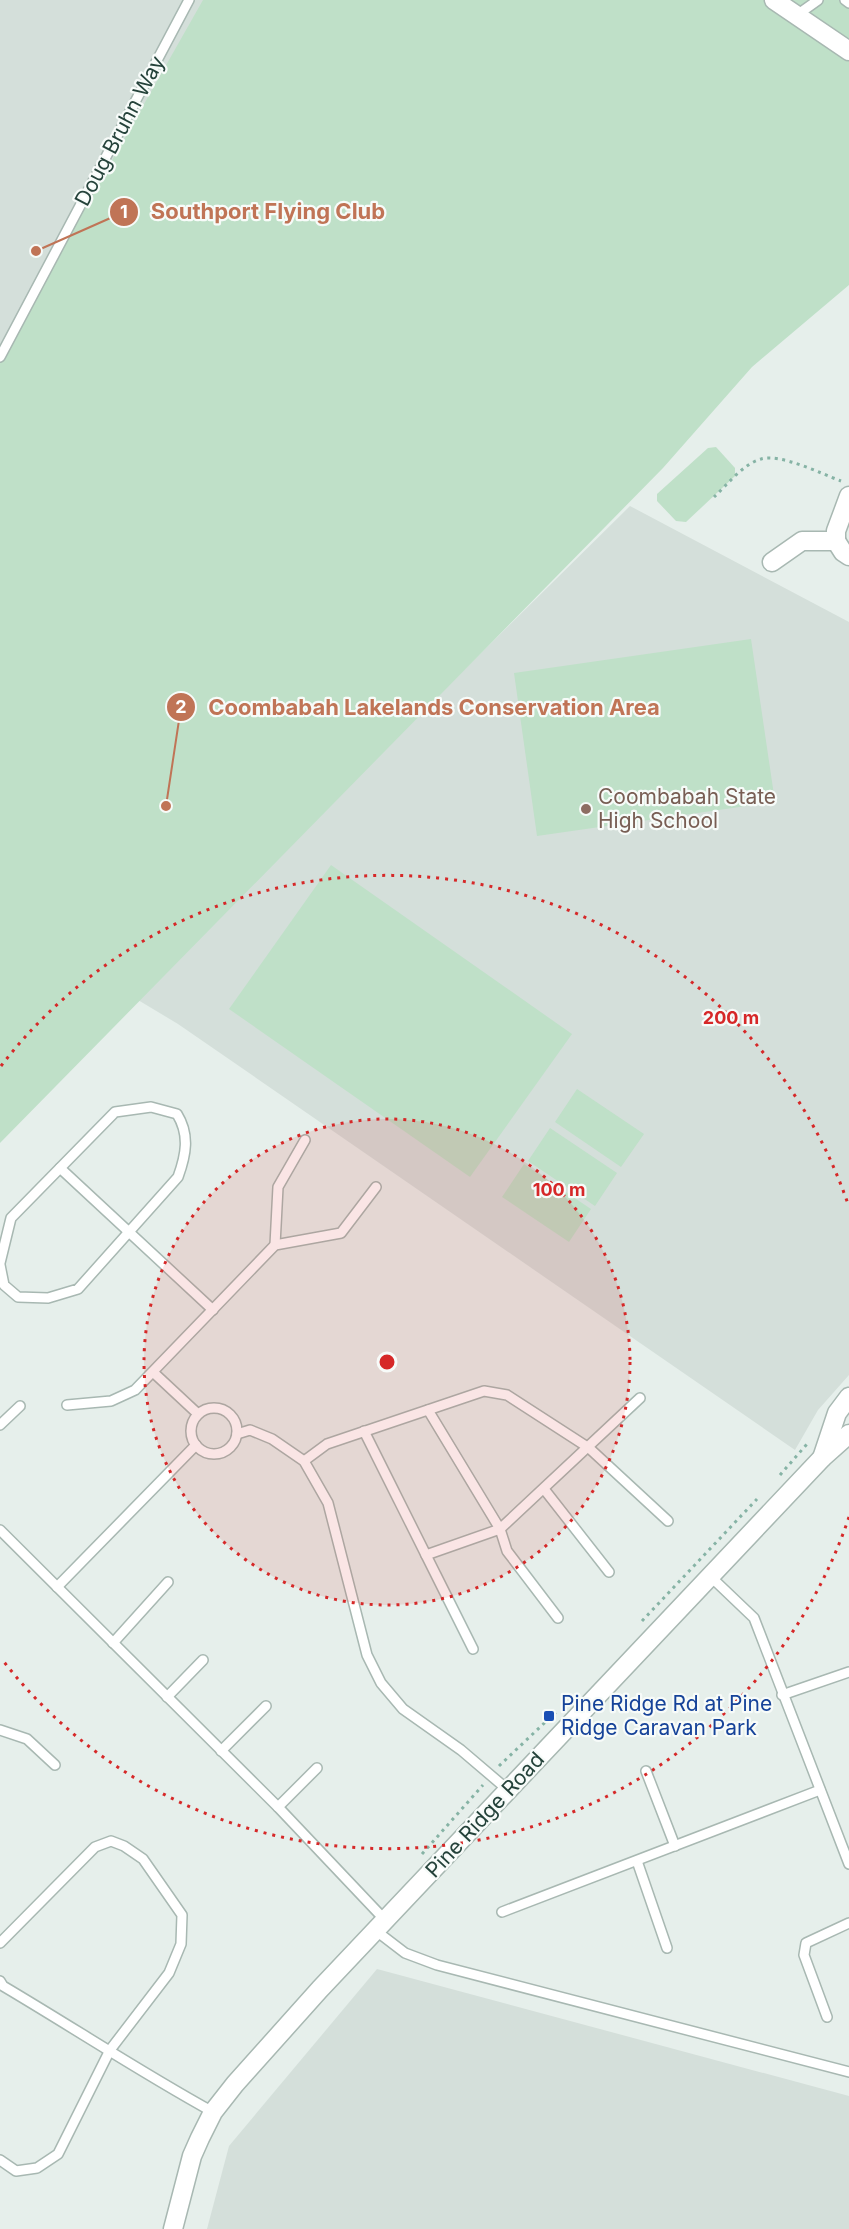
<svg xmlns="http://www.w3.org/2000/svg" width="849" height="2229" font-family="Inter,sans-serif">
	<style>
		.built { fill: #d4dfda }
		.green { fill: #bfe0c8 }
		.lines { fill: none; stroke-linecap: round; stroke-linejoin: round }
		.service-casing { stroke: #a8b8b2; stroke-width: 12 }
		.minor-casing { stroke: #a8b8b2; stroke-width: 21 }
		.tertiary-casing { stroke: #a8b8b2; stroke-width: 21 }
		.path { stroke: #86b3a5; stroke-width: 3; stroke-dasharray: 3 4.5; stroke-linecap: butt }
		.service { stroke: #fff; stroke-width: 9 }
		.minor { stroke: #fff; stroke-width: 18 }
		.tertiary { stroke: #fff; stroke-width: 18 }
		.ring { fill: none; stroke: #d62828; stroke-width: 3; stroke-dasharray: 3 6 }
		.education-dot { fill: #8d6e63; stroke: #f7fbf9; stroke-width: 2 }
		.transit-dot { fill: #1a4fb4; stroke: #f7fbf9; stroke-width: 2 }
		.labels { text-anchor: middle; stroke-width: 4.5; stroke-linejoin: round; paint-order: stroke }
		.street-label { font-size: 21px; fill: #24423a; stroke: #f7fbf9 }
		.education-label { font-size: 21px; fill: #785e54; stroke: #f7fbf9; text-anchor: start }
		.transit-label { font-size: 21px; fill: #164399; stroke: #f7fbf9; text-anchor: start }
		.centre { fill: #d62828; stroke: #f7fbf9; stroke-width: 3 }
		.ring-label { font-size: 18px; text-anchor: middle; font-weight: bold; fill: #d62828; stroke: #f7fbf9; stroke-width: 4.5; stroke-linejoin: round; paint-order: stroke }
		.leader { fill: none; stroke: #c07456; stroke-width: 2 }
		.callout-dot { fill: #c07456; stroke: #f7fbf9; stroke-width: 2 }
		.mark-label { font-size: 18px; text-anchor: middle; font-weight: bold; fill: #fff }
		.callout-label { font-size: 22px; text-anchor: middle; font-weight: bold; fill: #c07456; stroke: #f7fbf9; stroke-width: 4.5; stroke-linejoin: round; paint-order: stroke }
	</style>
	<rect width="100%" height="100%" fill="#e6efeb"/>
	<!-- built -->
	<g class="built">
		<polygon points="0,0 208,0 0,383"/>
		<polygon points="630,506 849,622 849,1375 818,1410 795,1450 178,1024 133,997"/>
		<polygon points="377,1969 849,2096 849,2229 207,2229 229,2146"/>
	</g>
	<!-- green -->
	<g class="green">
		<polygon points="203,0 849,0 849,285 752,367 663,468 0,1143 0,358"/>
		<polygon points="716,447 735,468 735,476 686,522 676,521 657,501 657,494 708,448"/>
		<polygon points="751,639 775,802 537,836 514,673"/>
		<polygon points="331,865 572,1034 470,1177 229,1009"/>
		<polygon points="577,1089 644,1134 621,1167 555,1122"/>
		<polygon points="550,1128 617,1173 595,1206 528,1161"/>
		<polygon points="524,1164 591,1209 569,1242 502,1197"/>
	</g>
	<g class="lines">
		<defs>
			<g id="service">
				<polyline points="845,0 849,3"/>
				<polyline points="797,15 818,0"/>
				<polyline points="0,357 189,0"/>
				<polyline points="60,1168 213,1310"/>
				<polyline points="275,1245 278,1187 305,1140"/>
				<path d="M0,1263L11,1218L115,1112L151,1107L177,1114C190,1135 186,1155 178,1177L78,1289L48,1298L18,1297L4,1285L0,1265"/>
				<polyline points="154,1373 198,1414"/>
				<polyline points="67,1405 111,1401 135,1390 275,1245 341,1233 376,1187"/>
				<circle cx="214" cy="1431" r="23"/>
				<polyline points="428,1410 500,1529 507,1551 558,1618"/>
				<polyline points="0,1425 20,1406"/>
				<polyline points="364,1431 473,1649"/>
				<polyline points="237,1434 250,1430 272,1439 304,1461 328,1503 367,1655 381,1683 403,1709 461,1750 508,1790"/>
				<polyline points="304,1461 327,1444 484,1391 507,1395 589,1448 668,1521"/>
				<polyline points="544,1489 609,1572"/>
				<polyline points="0,1530 278,1807 385,1920"/>
				<polyline points="426,1555 500,1529 640,1398"/>
				<polyline points="710,1576 754,1618 849,1864"/>
				<polyline points="57,1587 196,1445"/>
				<polyline points="113,1643 168,1582"/>
				<polyline points="782,1695 849,1672"/>
				<polyline points="167,1697 203,1660"/>
				<polyline points="0,1730 27,1739 55,1765"/>
				<polyline points="221,1751 266,1706"/>
				<polyline points="646,1771 675,1846"/>
				<polyline points="278,1807 317,1768"/>
				<polyline points="637,1861 667,1948"/>
				<polyline points="502,1912 820,1790"/>
				<polyline points="375,1930 405,1953 437,1965 849,2072"/>
				<polyline points="0,1943 95,1847 111,1841 124,1846 143,1859 182,1915 181,1944 169,1973 110,2050 58,2154 37,2168 16,2171 0,2160"/>
				<path d="M0,1981L3,1986C74,2028 142,2073 213,2112"/>
				<polyline points="827,2017 804,1955 806,1943 849,1923"/>
			</g>
			<g id="minor">
				<polyline points="774,0 849,51"/>
				<polyline points="836,541 843,552 849,556"/>
				<polyline points="772,562 802,541 836,541 836,531 849,496"/>
				<polyline points="822,1458 837,1413 849,1397"/>
			</g>
			<polyline id="tertiary" points="173,2229 192,2156 200,2138 213,2112 235,2084 320,1989 822,1458 849,1434"/>
		</defs>
		<!-- service casing -->
		<use href="#service" class="service-casing"/>
		<!-- minor casing -->
		<use href="#minor" class="minor-casing"/>
		<!-- tertiary casing -->
		<use href="#tertiary" class="tertiary-casing"/>
		<!-- path -->
		<g class="path">
			<path d="M714,497C727,485 743,464 761,459C780,453 822,474 841,481"/>
			<polyline points="780,1475 807,1444"/>
			<polyline points="642,1621 757,1499"/>
			<polyline points="499,1766 557,1711"/>
			<polyline points="422,1854 483,1785"/>
		</g>
		<!-- service -->
		<use href="#service" class="service"/>
		<!-- minor -->
		<use href="#minor" class="minor"/>
		<!-- tertiary -->
		<use href="#tertiary" class="tertiary"/>
	</g>
	<!-- distance rings -->
	<circle cx="387" cy="1362" r="243" fill="#d62828" fill-opacity=".12"/>
	<g class="ring">
		<circle cx="387" cy="1362" r="243"/>
		<path d="M849 1517A487 487 0 0 1 1 1658M1 1066A487 487 0 0 1 849 1207"/>
	</g>
	<!-- markers -->
	<circle class="education-dot" cx="586" cy="809" r="6"/>
	<rect class="transit-dot" x="543" y="1710" width="12" height="12" rx="3"/>
	<g class="labels">
		<!-- street labels -->
		<g class="street-label">
			<text transform="translate(120 131) rotate(-62)" y="7">Doug Bruhn Way</text>
			<text transform="translate(485 1815) rotate(-47)" y="7">Pine Ridge Road</text>
		</g>
		<!-- education labels -->
		<g class="education-label">
			<text x="598" y="804">Coombabah State<tspan x="598" dy="24">High School</tspan></text>
		</g>
		<!-- transit labels -->
		<g class="transit-label">
			<text x="561" y="1711">Pine Ridge Rd at Pine<tspan x="561" dy="24">Ridge Caravan Park</tspan></text>
		</g>
	</g>
	<circle cx="387" cy="1362" r="9" class="centre"/>
	<g class="ring-label">
		<text x="731" y="1024">200 m</text>
		<text x="559" y="1196">100 m</text>
	</g>
	<!-- callouts -->
	<path class="leader" d="M36 251L124 212M166 806L181 707"/>
	<g class="callout-dot">
		<circle cx="36" cy="251" r="6"/>
		<circle cx="166" cy="806" r="6"/>
		<circle cx="124" cy="212" r="15"/>
		<circle cx="181" cy="707" r="15"/>
	</g>
	<g class="mark-label">
		<text x="124" y="218">1</text>
		<text x="181" y="713">2</text>
	</g>
	<g class="callout-label">
		<text x="268" y="219">Southport Flying Club</text>
		<text x="434" y="715">Coombabah Lakelands Conservation Area</text>
	</g>
</svg>
